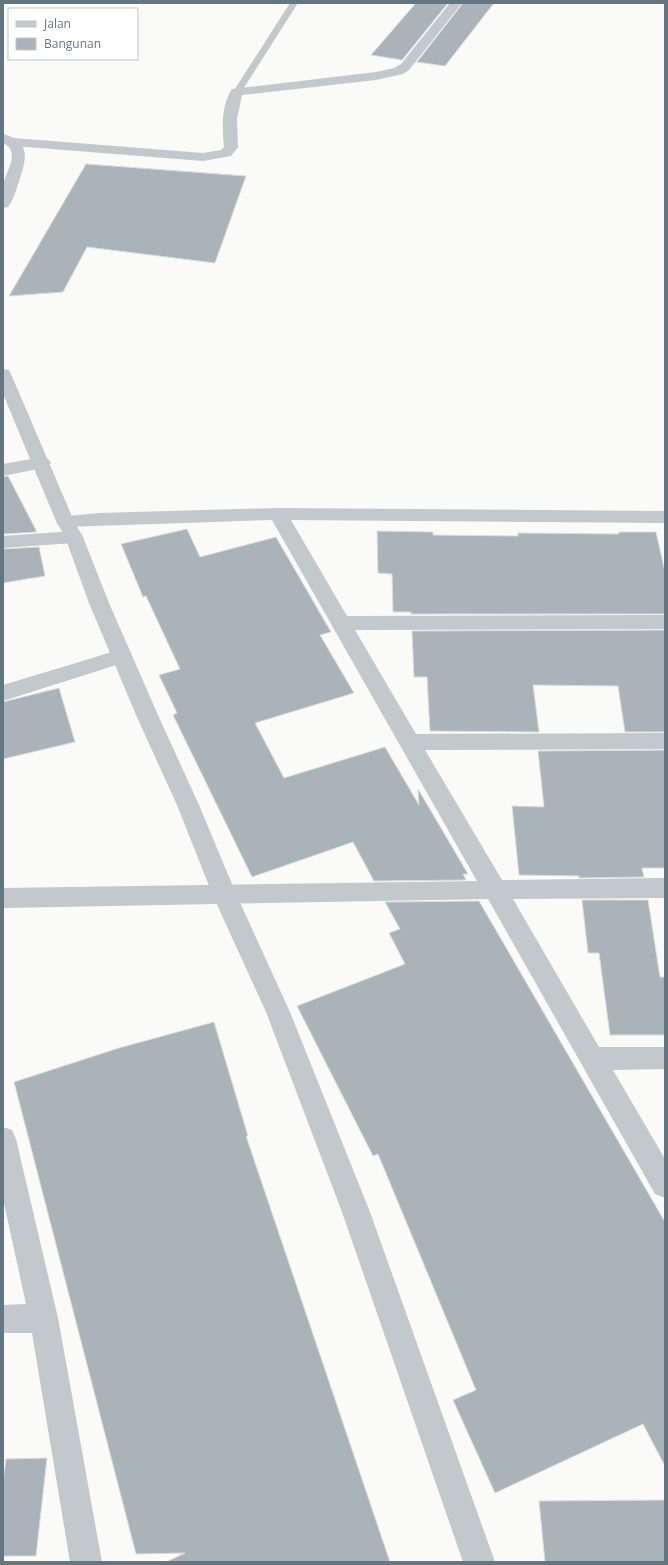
<svg xmlns="http://www.w3.org/2000/svg" width="668" height="1565" font-family="'Open Sans',sans-serif">
	<style>
		.building { fill: #aab3b9; stroke: #dcdcda }
		.lines { fill: none; stroke-linecap: round; stroke-linejoin: round }
		.service { fill: #c3c8cc; fill-rule: evenodd }
		.minor { fill: #c3c8cc; fill-rule: evenodd }
		.tertiary { fill: #c3c8cc; fill-rule: evenodd }
	</style>
	<rect width="100%" height="100%" fill="#fafaf8"/>
	<!-- building -->
	<g class="building">
		<polygon points="416,3 448,3 402,60 371,55"/>
		<polygon points="463,3 494,3 445,66 417,62"/>
		<polygon points="86,164 246,176 215,263 87,247 63,292 9,296"/>
		<polygon points="8,476 36,530 36,532 3,534 3,477"/>
		<polygon points="187,529 200,557 276,537 331,632 320,635 354,693 255,723 284,778 385,747 419,805 418,789 468,874 463,874 466,880 374,881 353,842 252,877 173,715 177,713 159,675 180,669 146,596 143,597 121,544"/>
		<polygon points="377,531 433,532 433,535 518,536 518,533 619,534 619,532 656,532 665,572 665,614 411,614 411,612 393,612 392,574 378,573"/>
		<polygon points="39,547 45,576 3,583 3,549"/>
		<polygon points="665,630 665,732 625,732 618,686 533,685 539,732 430,731 427,677 414,677 412,631"/>
		<polygon points="59,688 75,742 3,759 3,702"/>
		<polygon points="665,750 665,868 642,868 644,877 579,878 579,876 519,875 512,806 544,807 538,751"/>
		<polygon points="582,900 648,900 660,977 665,977 665,1035 610,1035 599,953 588,953"/>
		<polygon points="479,901 665,1222 665,1466 643,1424 495,1493 453,1400 476,1390 378,1154 373,1156 297,1006 405,964 389,933 400,929 385,902"/>
		<polygon points="214,1022 248,1136 246,1136 390,1562 166,1562 185,1553 136,1554 14,1082 119,1048"/>
		<polygon points="47,1458 36,1556 3,1556 3,1483 6,1459"/>
		<polygon points="665,1500 665,1562 545,1562 539,1501"/>
	</g>
	<g class="lines">
		<!-- service -->
		<polygon class="service" points="290,3 298,3 240,94 234,94 233,92"/>
		<!-- minor -->
		<g class="minor">
			<path d="M450,3H462L409,70L403,74L376,80L242,95L237,119L238,147L231,156L203,161L14,146L9,145L7,142L9,139L14,138L203,153L221,150L224,147C222,128 221,106 232,89L376,72L394,68L401,64Z"/>
			<polygon points="42,457 48,459 51,463 48,467 3,476 3,464"/>
			<polygon points="278,508 665,511 665,523 291,520 347,616 665,615 665,629 355,630 416,734 665,733 665,749 425,750 502,880 665,878 665,898 513,899 599,1047 665,1047 665,1069 613,1070 665,1159 665,1198 655,1194 488,899 3,908 3,888 477,881 272,520 65,527 58,525 56,521 58,517 99,513"/>
			<polygon points="74,531 81,533 83,537 81,541 74,543 3,548 3,536"/>
			<polygon points="122,649 129,651 132,656 129,661 3,701 3,685"/>
			<polygon points="3,1127 12,1130 16,1139 58,1318 102,1562 70,1562 32,1333 3,1333 3,1305 26,1304 3,1199"/>
		</g>
		<!-- tertiary -->
		<g class="tertiary">
			<path d="M3,134C31,141 27,159 19,181C16,190 14,199 8,207L3,208C3,201 2,193 3,186C5,172 22,152 3,143Z"/>
			<polygon points="3,369 9,370 11,374 74,521 83,537 109,603 158,715 199,805 237,896 290,1012 370,1212 495,1562 463,1562 342,1212 266,1012 213,896 177,805 136,715 89,603 65,537 56,521 3,394"/>
		</g>
	</g>
	<!-- border -->
	<rect width="668" height="1565" fill="none" stroke="#657683" stroke-width="8"/>
	<!-- legend -->
	<rect x="8" y="8" width="130" height="52" fill="#ffffff" stroke="#c1c8cd"/>
	<rect x="16" y="21" width="20" height="6" fill="#c3c8cc" stroke="#c1c8cd"/>
	<text x="44" y="28" font-size="12" fill="#657683">Jalan</text>
	<rect x="16" y="38" width="20" height="12" fill="#aab3b9" stroke="#c1c8cd"/>
	<text x="44" y="48" font-size="12" fill="#657683">Bangunan</text>
</svg>
